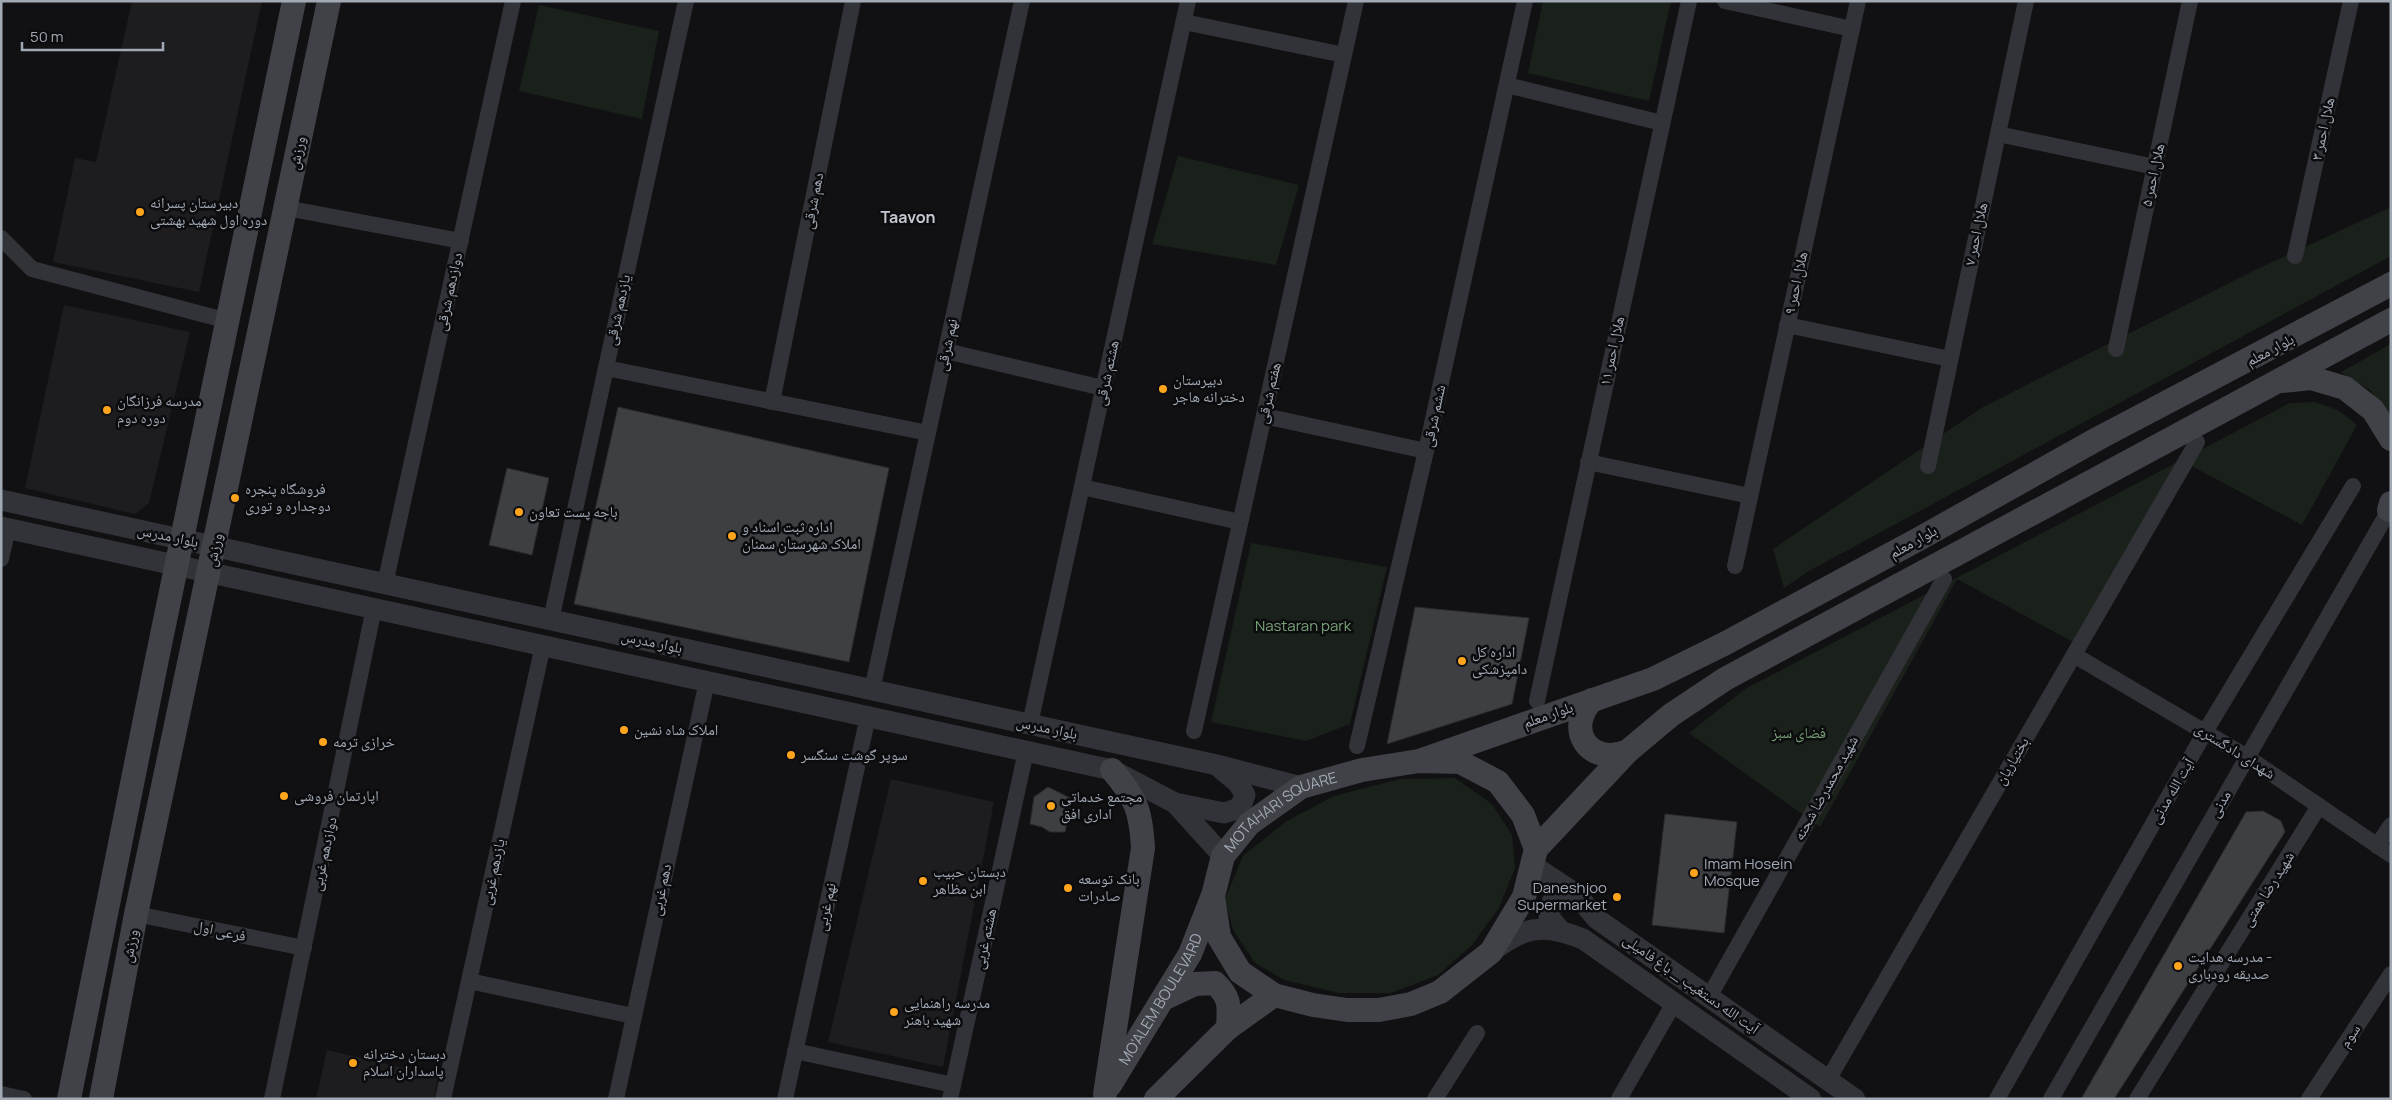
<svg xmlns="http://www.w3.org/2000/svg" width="2392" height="1100" font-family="Manrope,'Noto Naskh Arabic',sans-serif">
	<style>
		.built { fill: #1d1d20 }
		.green { fill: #19211a }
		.building { fill: #3d3f43; stroke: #2b2b2f }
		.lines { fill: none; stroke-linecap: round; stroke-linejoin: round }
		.minor { stroke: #323338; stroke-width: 16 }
		.tertiary { stroke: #323338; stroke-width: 21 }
		.secondary { stroke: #404248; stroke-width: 24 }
		.poi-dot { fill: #ffa51d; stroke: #0c0c0e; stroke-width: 2 }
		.labels { text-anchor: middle; stroke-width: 5; stroke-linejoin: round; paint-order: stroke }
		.street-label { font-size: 15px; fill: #a1a9b5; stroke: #0c0c0e }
		.poi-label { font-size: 15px; fill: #a1a9b5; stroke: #0c0c0e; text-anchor: start }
		.park-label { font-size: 15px; fill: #77a277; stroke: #0c0c0e }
		.neighbourhood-label { font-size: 16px; font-weight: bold; fill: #c3c7d1; stroke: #0c0c0e }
	</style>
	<rect width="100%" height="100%" fill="#111113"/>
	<!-- built -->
	<g class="built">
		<polygon points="132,1 262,1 199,292 53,262 75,158 96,162"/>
		<polygon points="64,305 190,332 149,503 135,514 25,488"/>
		<polygon points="891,779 994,802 943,1067 828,1042"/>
		<polygon points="327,1050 438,1076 434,1099 316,1099"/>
	</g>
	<!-- green -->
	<g class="green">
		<polygon points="1543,1 1671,1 1649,101 1528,73"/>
		<polygon points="539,5 659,31 642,119 519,91"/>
		<polygon points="1178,156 1299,185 1276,265 1152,244"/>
		<polygon points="2391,207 2391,256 1809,571 1784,588 1773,549 1983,407 2255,270"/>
		<polygon points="2391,344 2391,419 2370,390 2341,372"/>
		<polygon points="2315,402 2338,410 2357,425 2302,525 2186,463 2086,649 1957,579 1820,827 1689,733 1745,689 2290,403"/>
		<polygon points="1251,543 1387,567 1350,724 1306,741 1211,722"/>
		<polygon points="1455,778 1492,804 1512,835 1515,868 1499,908 1472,945 1438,975 1391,993 1339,993 1284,980 1255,963 1233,930 1225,899 1243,856 1285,822 1334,796 1400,779"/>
	</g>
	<!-- building -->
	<g class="building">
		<polygon points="618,407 889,468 849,662 574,604"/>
		<polygon points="507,468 549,478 532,555 489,545"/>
		<polygon points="1415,607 1529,618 1512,704 1387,744"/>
		<polygon points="1048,787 1072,799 1065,832 1050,832 1042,827 1030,824 1034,797"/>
		<polygon points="2263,811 2281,821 2285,832 2114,1099 2081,1099 2246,812"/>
		<polygon points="1665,814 1737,822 1724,933 1652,925"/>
	</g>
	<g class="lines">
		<!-- minor -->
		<g class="minor">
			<polyline points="1725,1 1852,29"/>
			<polyline points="1184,22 1344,55"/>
			<polyline points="1507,85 1662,123"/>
			<polyline points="1998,134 2155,167"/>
			<polyline points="286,208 461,241"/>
			<polyline points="1,238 32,269 228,321"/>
			<polyline points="2295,256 2351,1"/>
			<polyline points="1787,325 1950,359"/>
			<polyline points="2116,349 2190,1"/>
			<polyline points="946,351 1103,388"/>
			<polyline points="606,368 928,433"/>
			<polyline points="772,402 853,1"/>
			<polyline points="1264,416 1426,451"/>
			<polyline points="1588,462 1750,496"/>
			<polyline points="1928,466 2026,1"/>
			<polyline points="1082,487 1240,522"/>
			<polyline points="1,559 8,529"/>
			<polyline points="1735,566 1858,1"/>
			<polyline points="385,584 513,1"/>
			<polyline points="551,620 686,1"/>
			<polyline points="2074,655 2247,757 2391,855"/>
			<polyline points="872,690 1022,1"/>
			<polyline points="1537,701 1689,1"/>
			<polyline points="1030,724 1188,1"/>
			<polyline points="1194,731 1356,1"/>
			<polyline points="1357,746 1426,451 1525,1"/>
			<polyline points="2377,846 2391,825"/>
			<polyline points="136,914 304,948"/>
			<polyline points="469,981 633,1016"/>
			<polyline points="1709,997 1944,579"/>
			<polyline points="795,1051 953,1085"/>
			<polyline points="1828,1080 2197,442"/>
			<polyline points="1,1094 24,1099"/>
			<polyline points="272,1099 374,608"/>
			<polyline points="443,1099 543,645"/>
			<polyline points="616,1099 707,681"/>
			<polyline points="785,1099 868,716"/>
			<polyline points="950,1099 1026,751"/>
			<polyline points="1435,1099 1477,1033"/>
			<polyline points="1619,1099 1674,1003"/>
			<polyline points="1997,1099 2205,732 2353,486"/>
			<polyline points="2051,1099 2391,507"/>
			<polyline points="2137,1099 2319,806"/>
			<polyline points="2309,1099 2391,974"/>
		</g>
		<!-- tertiary -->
		<g class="tertiary">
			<polyline points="1,500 1217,765 1301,787"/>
			<polyline points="1,527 1112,770 1175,803 1223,856"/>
			<polyline points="1175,803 1224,813 1240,808 1245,795 1238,783 1220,768"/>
			<polyline points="1532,865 1576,894 1597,919 1855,1099"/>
			<polyline points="1560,930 1549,917 1552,902 1564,895 1576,894"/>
			<path d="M1491,952C1525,926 1543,923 1583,939L1811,1099"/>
		</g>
		<!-- secondary -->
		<g class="secondary">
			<polyline points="2282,381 2311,378 2345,388 2373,410 2391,439"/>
			<polyline points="2389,510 2391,503"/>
			<path d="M1592,700C1564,730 1590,767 1628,751"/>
			<path id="s1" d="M1419,761L1460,762L1498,782L1523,815L1536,849L1524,897L1491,952L1440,992L1411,1004L1379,1010H1347L1313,1005L1274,995L1240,972L1219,937L1213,896L1223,856L1249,824L1301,787L1362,770L1419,761L1653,679L1724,644L1917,540L2099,438L2391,284"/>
			<polyline points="1536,849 1628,751 1671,715 1725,679 2391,320"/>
			<path d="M1163,999L1195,984L1215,983C1231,998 1229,1006 1228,1028"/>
			<path id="s2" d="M1110,1085L1190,954L1212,898"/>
			<path d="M1105,1094L1143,848C1141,811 1136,798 1112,770"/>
			<polyline points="69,1099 158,654 294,1"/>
			<polyline points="101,1099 136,914 329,1"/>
			<polyline points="1156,1099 1228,1028 1274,995"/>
		</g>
	</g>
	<!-- markers -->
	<g class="poi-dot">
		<circle cx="140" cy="212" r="5"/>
		<circle cx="1163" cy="389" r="5"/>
		<circle cx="107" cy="410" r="5"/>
		<circle cx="235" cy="498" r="5"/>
		<circle cx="519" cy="512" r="5"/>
		<circle cx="732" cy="536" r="5"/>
		<circle cx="1462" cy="661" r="5"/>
		<circle cx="624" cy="730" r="5"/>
		<circle cx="323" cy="742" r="5"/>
		<circle cx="791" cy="755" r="5"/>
		<circle cx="284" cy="796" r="5"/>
		<circle cx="1051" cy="806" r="5"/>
		<circle cx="1694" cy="873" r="5"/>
		<circle cx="923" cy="881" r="5"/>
		<circle cx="1068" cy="888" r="5"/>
		<circle cx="1617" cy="897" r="5"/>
		<circle cx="2178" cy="966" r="5"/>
		<circle cx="894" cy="1012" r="5"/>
		<circle cx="353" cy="1063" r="5"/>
	</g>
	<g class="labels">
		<!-- street labels -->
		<g class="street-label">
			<text transform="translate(2323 129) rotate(-78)" y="5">هلال احمر ۳</text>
			<text transform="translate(297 153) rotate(-78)" y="5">ورزش</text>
			<text transform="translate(2153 175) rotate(-78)" y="5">هلال احمر ۵</text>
			<text transform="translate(813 201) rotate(-79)" y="5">دهم شرقی</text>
			<text transform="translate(1976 234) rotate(-78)" y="5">هلال احمر ۷</text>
			<text transform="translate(1796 283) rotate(-78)" y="5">هلال احمر ۹</text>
			<text transform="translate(449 292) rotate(-78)" y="5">دوازدهم شرقی</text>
			<text transform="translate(618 310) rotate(-78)" y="5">یازدهم شرقی</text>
			<text transform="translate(947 345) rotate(-78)" y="5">نهم شرقی</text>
			<text transform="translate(2270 350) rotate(-28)" y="5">بلوار معلم</text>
			<text transform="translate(1612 351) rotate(-78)" y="5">هلال احمر ۱۱</text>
			<text transform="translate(1107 373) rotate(-78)" y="5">هشتم شرقی</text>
			<text transform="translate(1269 393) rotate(-77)" y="5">هفتم شرقی</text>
			<text transform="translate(1434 416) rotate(-78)" y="5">ششم شرقی</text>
			<text transform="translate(168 536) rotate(12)" y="5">بلوار مدرس</text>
			<text transform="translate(1913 542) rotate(-29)" y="5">بلوار معلم</text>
			<text transform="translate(214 550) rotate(-78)" y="5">ورزش</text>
			<text transform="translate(652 642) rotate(12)" y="5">بلوار مدرس</text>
			<text transform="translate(1548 715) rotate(-19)" y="5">بلوار معلم</text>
			<text transform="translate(1047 728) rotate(12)" y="5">بلوار مدرس</text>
			<text transform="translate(2235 751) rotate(32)" y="5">شهدای دادگستری</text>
			<text transform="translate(2012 761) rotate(-60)" y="5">بختیاریان</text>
			<text transform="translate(1826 788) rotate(-61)" y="5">شهید محمدرضا شحنه</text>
			<text transform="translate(2172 791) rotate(-60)" y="5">آیت الله مدنی</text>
			<text transform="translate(2220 804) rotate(-60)" y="5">مدنی</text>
			<text dy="5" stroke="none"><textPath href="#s1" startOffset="750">MOTAHARI SQUARE</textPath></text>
			<text transform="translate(324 854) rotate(-78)" y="5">دوازدهم غربی</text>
			<text transform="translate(493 872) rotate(-78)" y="5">یازدهم غربی</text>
			<text transform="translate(2268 889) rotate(-58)" y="5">شهید رضا همتی</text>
			<text transform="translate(661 890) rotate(-78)" y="5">دهم غربی</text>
			<text transform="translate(826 907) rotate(-78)" y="5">نهم غربی</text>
			<text transform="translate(220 931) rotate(12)" y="5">فرعی اول</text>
			<text transform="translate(985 939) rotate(-78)" y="5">هشتم غربی</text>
			<text transform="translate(130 946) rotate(-79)" y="5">ورزش</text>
			<text transform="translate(1691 984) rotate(35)" y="5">آیت الله دستغیب _ باغ فامیلی</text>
			<text dy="5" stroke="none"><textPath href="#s2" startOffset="100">MO'ALEM BOULEVARD</textPath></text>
			<text transform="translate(2350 1036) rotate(-57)" y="5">سوم</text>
		</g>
		<!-- poi labels -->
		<g class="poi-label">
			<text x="150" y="208">دبیرستان پسرانه<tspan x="150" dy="17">دوره اول شهید بهشتی</tspan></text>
			<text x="1173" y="385">دبیرستان<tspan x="1173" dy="17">دخترانه هاجر</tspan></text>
			<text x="117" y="406">مدرسه فرزانگان<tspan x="117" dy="17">دوره دوم</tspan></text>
			<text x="245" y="494">فروشگاه پنجره<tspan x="245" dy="17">دوجداره و توری</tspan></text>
			<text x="529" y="517">باجه پست تعاون</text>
			<text x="742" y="532">اداره ثبت اسناد و<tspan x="742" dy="17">املاک شهرستان سمنان</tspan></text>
			<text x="1472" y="657">اداره کل<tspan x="1472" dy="17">دامپزشکی</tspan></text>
			<text x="634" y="735">املاک شاه نشین</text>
			<text x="333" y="747">خرازی ترمه</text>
			<text x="801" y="760">سوپر گوشت سنگسر</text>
			<text x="294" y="801">اپارتمان فروشی</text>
			<text x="1061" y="802">مجتمع خدماتی<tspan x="1061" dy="17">اداری افق</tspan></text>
			<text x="1704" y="869">Imam Hosein<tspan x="1704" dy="17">Mosque</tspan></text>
			<text x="933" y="877">دبستان حبیب<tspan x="933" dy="17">ابن مظاهر</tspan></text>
			<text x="1078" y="884">بانک توسعه<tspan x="1078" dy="17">صادرات</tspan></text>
			<text x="1607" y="893" text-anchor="end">Daneshjoo<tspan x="1607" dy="17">Supermarket</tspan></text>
			<text x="2188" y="962">مدرسه هدایت -<tspan x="2188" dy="17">صدیقه رودباری</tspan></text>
			<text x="904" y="1008">مدرسه راهنمایی<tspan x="904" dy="17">شهید باهنر</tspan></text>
			<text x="363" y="1059">دبستان دخترانه<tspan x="363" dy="17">پاسداران اسلام</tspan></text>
		</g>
		<!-- park labels -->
		<g class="park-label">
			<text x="1303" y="631">Nastaran park</text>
			<text x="1799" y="738">فضای سبز</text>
		</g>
		<!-- neighbourhood labels -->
		<g class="neighbourhood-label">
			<text x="908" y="223">Taavon</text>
		</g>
	</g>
	<!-- border -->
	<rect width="2392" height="1100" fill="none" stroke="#a1a9b5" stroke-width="5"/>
	<!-- scale -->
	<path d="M22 42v8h141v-8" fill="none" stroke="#a1a9b5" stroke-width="2.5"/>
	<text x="30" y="42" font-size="15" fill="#a1a9b5" stroke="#0c0c0e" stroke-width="4" paint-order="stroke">50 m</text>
</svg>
